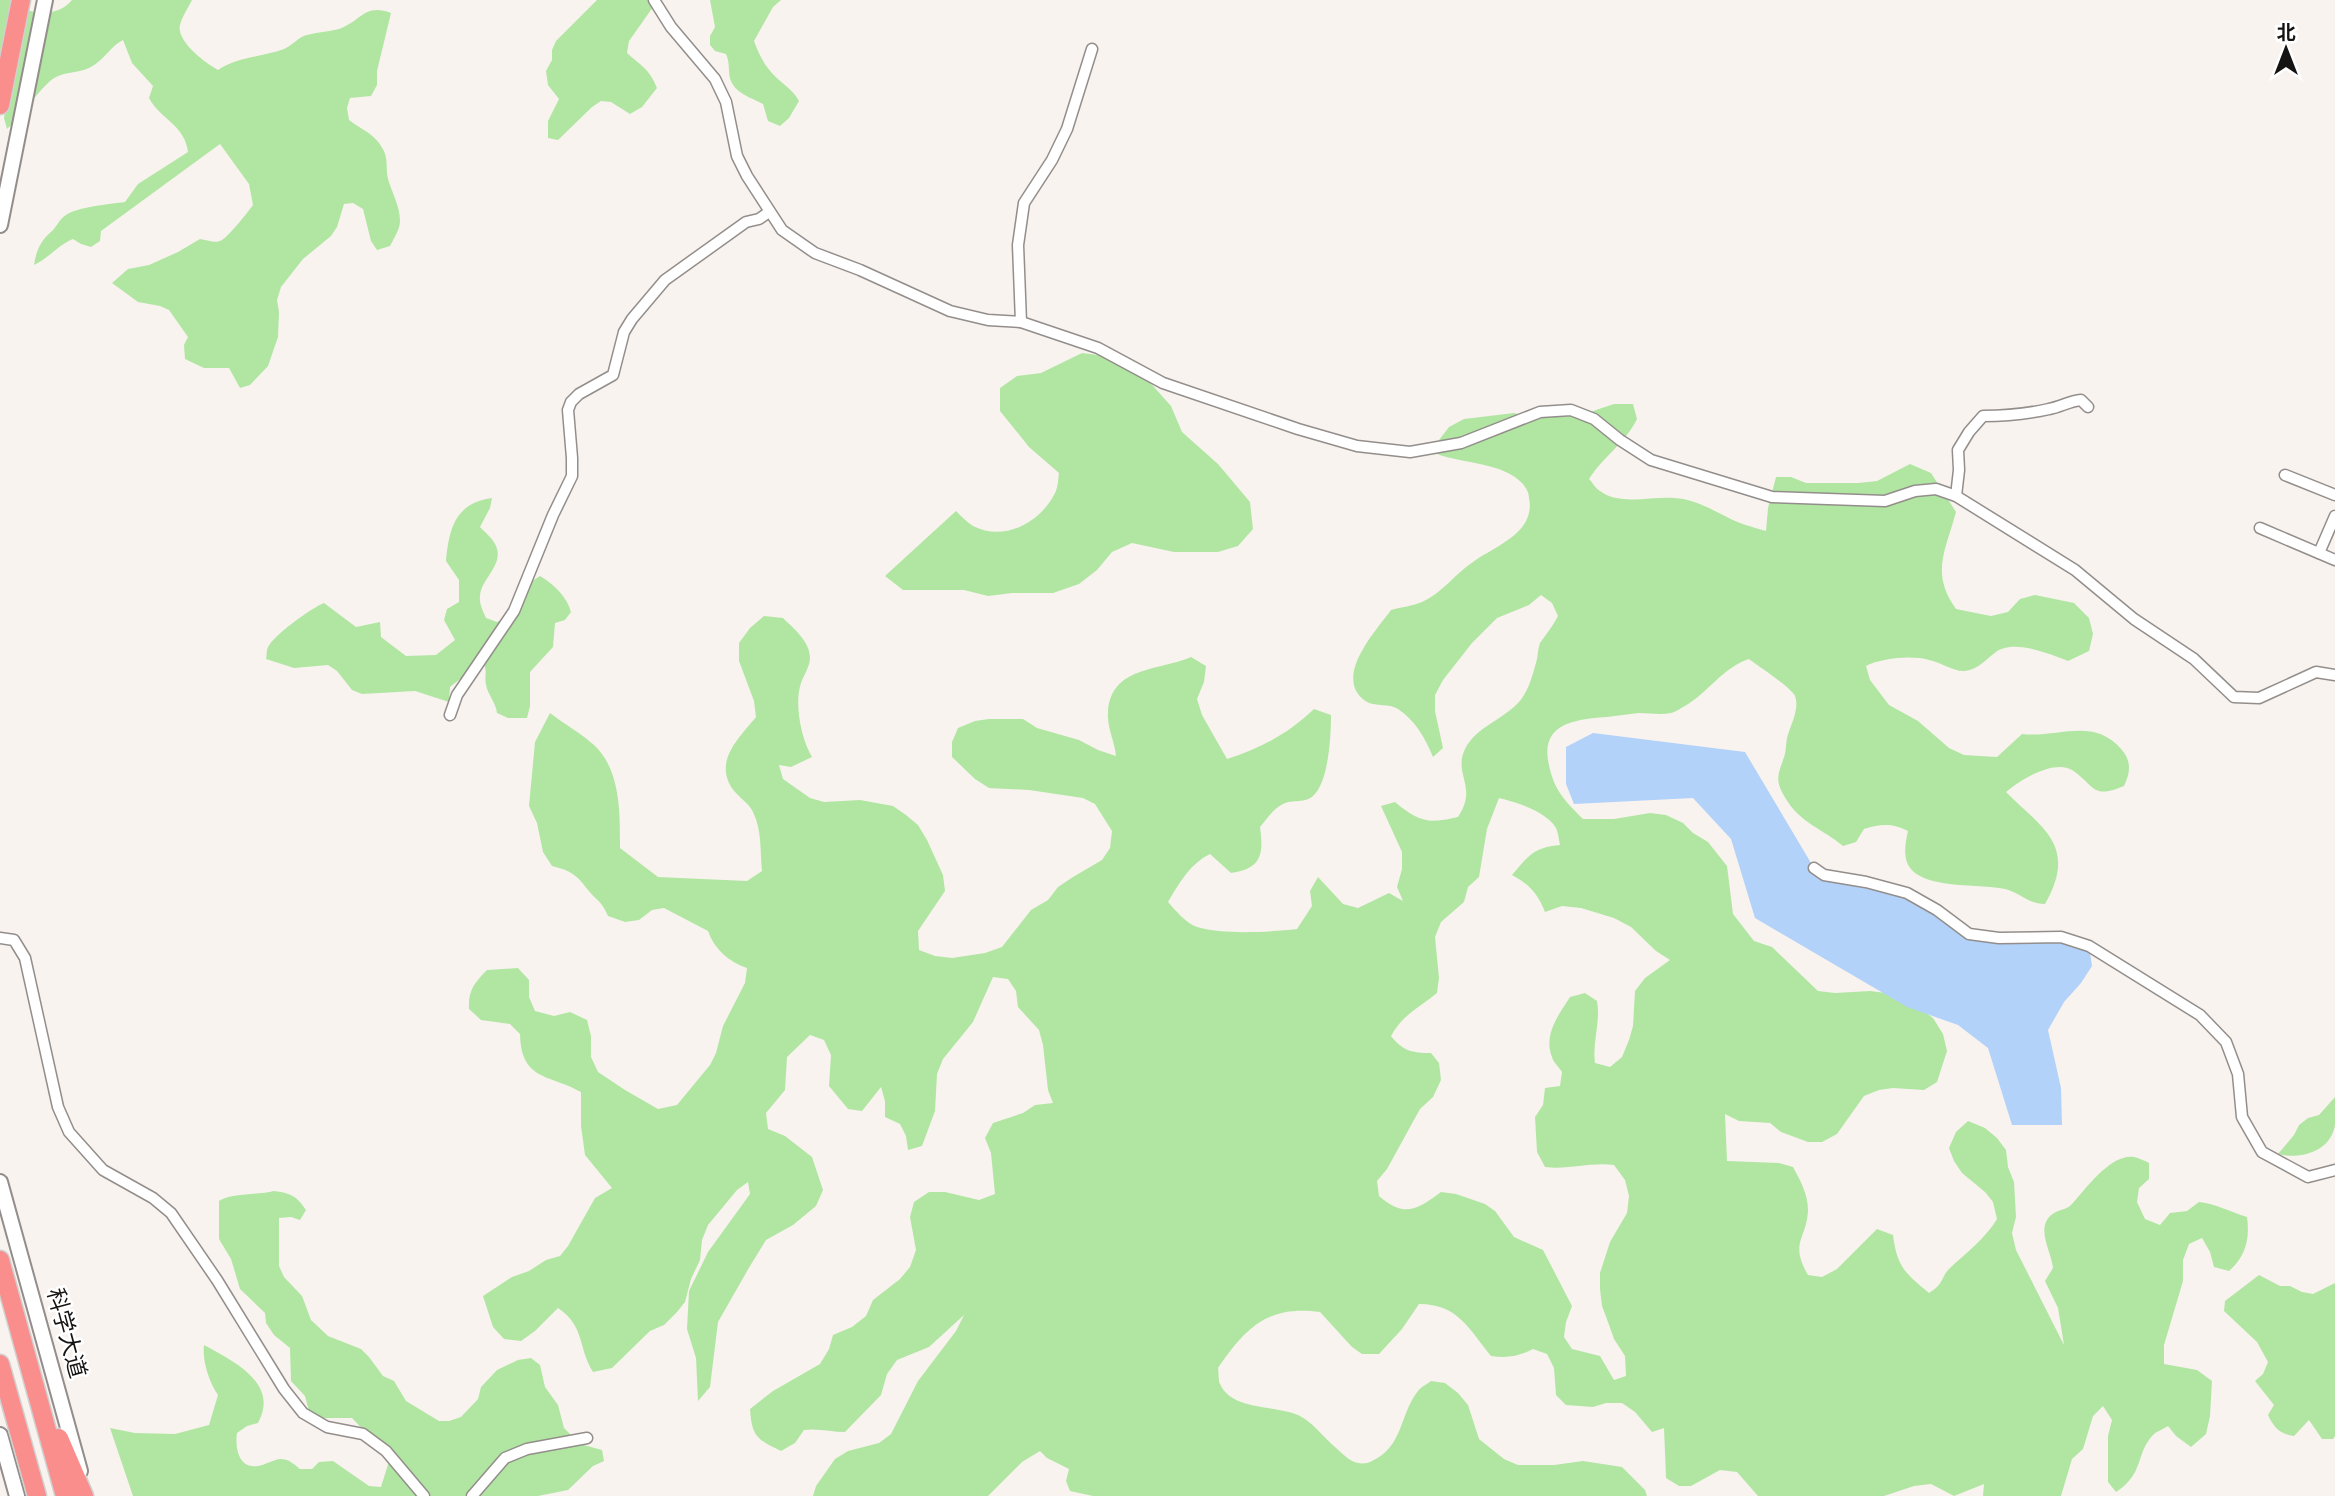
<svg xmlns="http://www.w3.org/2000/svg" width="2335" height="1496" font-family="Roboto,'Noto Sans SC',sans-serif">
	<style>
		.green { fill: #b1e6a2; fill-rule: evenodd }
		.water { fill: #b2d2f9 }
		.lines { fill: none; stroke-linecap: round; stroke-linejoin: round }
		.street-casing { stroke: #938e8b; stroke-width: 13 }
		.secondary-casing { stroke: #938e8b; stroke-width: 18 }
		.highway-casing { stroke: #d0d0d0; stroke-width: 21 }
		.street { stroke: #fff; stroke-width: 10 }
		.secondary { stroke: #fff; stroke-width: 14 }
		.highway { stroke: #fa8e8d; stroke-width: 18 }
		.labels { text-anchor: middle; stroke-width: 5; stroke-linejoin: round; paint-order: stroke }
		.street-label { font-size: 23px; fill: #161413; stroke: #fff }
	</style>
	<rect width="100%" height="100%" fill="#f8f3ef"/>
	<!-- green -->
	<g class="green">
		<path d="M0,0H12C28,16 57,18 72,0H192C188,8 182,17 180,25C176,41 205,63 218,70C237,57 262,57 284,49C292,46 298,37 307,35C317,32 328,32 339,29C362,21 364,3 391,13L377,71V85L371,96L350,98L347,108L349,120C359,128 371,132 379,143C390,158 385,164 388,179C392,193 400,206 400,221C400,229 394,238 390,246L377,250L371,241L363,209L353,203L344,204L337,227L331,236L303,259L281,287L277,300L279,312L278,337L268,366L250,385L240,388L229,368H204L185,359L184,345L188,337L169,310L160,306L138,302L112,283L128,269L149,265L178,252L200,239C207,240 216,244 222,240C230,235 247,213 253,205L249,184L220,144L101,231L100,241L91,247L81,244L73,239C58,245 49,258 34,265C36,251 41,240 51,232C57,227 59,219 66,215C77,207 110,204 125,202L138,184L188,152C185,125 160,119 149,98L153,86L132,63L123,40C110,46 104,61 89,68C76,74 59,71 48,83C33,97 23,115 7,129L4,118L6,105L0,84Z"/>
		<path d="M597,0H658L629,41L627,53C641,66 649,68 657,88L642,107L630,114L611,102L601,101L592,107L558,140L548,138V121L559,99L548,85L546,71L552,60V50L556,41Z"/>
		<path d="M710,0H781L773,7L754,41C758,52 763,63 771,72C780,83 792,88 799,101L789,118L780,126L768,121L763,104C750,97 734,93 730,78C728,69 730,63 726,54L715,51L710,45V36L715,27Z"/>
		<path d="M1082,353L1129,359L1171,406L1182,432L1218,464L1250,502L1253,529L1238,546L1218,552H1174L1132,543L1112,552L1097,570L1079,584L1053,593H1012L988,596L964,590H903L885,576L956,511C961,516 967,522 973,526C1004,542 1039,523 1054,495C1058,489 1058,480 1059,473L1029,447L1000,411V388L1017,376L1041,373Z"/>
		<path d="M1614,404H1633L1637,419C1626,442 1603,457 1589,479C1592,482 1596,489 1600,491C1620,506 1652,496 1674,498C1693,499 1709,508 1725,516C1737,523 1752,527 1766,531L1768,508L1776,477H1791L1806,483H1858L1877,481L1910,464L1931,473L1956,512C1946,550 1930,573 1956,609L1991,616L2008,612L2020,599L2035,595L2074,603L2089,618L2093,634L2089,651L2068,661C2050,654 2014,639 1996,652C1985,660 1979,669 1965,671C1954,672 1940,662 1929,660C1912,655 1882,658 1866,666L1870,680L1889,705L1918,721L1949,748L1964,755L1997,757L2022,734C2058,738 2094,716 2122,750C2132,762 2130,773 2124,786C2091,800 2095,785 2072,770C2054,759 2020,780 2006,792C2043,829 2078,846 2045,904C2028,904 2021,893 2005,889C1978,883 1913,891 1906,859C1904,850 1906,840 1908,831C1892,823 1881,824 1864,829L1856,842L1843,846C1823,829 1800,823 1786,799C1773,778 1779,774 1785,754C1786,749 1786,743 1787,738C1790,726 1800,709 1795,696C1791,687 1759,667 1749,659C1722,668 1709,692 1685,706C1681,708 1676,712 1671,713C1661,715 1649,713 1639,713C1628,714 1617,716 1607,717C1579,719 1542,722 1548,760C1553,789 1563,799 1583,819H1614L1650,813L1666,815L1683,823L1693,833L1708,842L1727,866L1733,914L1754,941L1772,947L1818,991L1835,993L1870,991L1902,995L1933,1018L1943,1034L1947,1051L1937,1082L1924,1090L1893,1088L1879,1090L1864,1096L1837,1134L1822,1142H1808L1781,1132L1770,1123L1739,1121L1725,1114L1727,1161L1779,1163L1793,1167C1800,1180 1808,1194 1808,1210C1807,1239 1789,1242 1808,1275L1822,1277L1837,1269L1877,1229L1893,1235C1897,1267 1905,1273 1929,1293C1945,1283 1940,1278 1950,1268C1967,1252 1985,1239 1997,1219L1993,1202L1985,1192L1962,1173L1954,1161L1949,1148L1956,1132L1968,1121L1985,1128L1997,1138L2006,1150L2008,1167L2014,1182L2016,1217L2012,1233L2016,1250L2064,1345L2058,1308L2045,1281L2053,1268C2052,1255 2040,1235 2046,1222C2053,1208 2065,1212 2072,1204C2086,1189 2110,1154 2134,1157C2139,1158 2145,1161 2149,1163V1179L2139,1188L2137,1202L2145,1219L2160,1225L2170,1213L2187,1211L2199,1202C2217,1204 2230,1212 2247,1217C2250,1239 2246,1256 2229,1271L2214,1267L2210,1252L2202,1238L2189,1244L2183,1260V1281L2164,1345V1364L2197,1370L2212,1381L2210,1416L2206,1434L2191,1447L2176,1436L2168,1426C2164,1429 2157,1431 2153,1435C2135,1454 2145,1473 2116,1492L2108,1482V1436L2112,1420L2103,1406L2093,1416L2083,1449L2072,1459L2061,1496H1983L1984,1484L1954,1496L1931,1484L1914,1486L1884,1496H1758L1737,1472L1720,1470L1691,1486H1679L1666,1478L1664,1428L1652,1432L1635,1412L1622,1403H1606L1593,1407L1566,1405L1556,1395L1554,1368L1547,1354L1533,1349C1518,1357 1507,1358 1491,1356C1469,1329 1458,1304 1419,1304L1402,1329L1379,1354H1362L1352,1347L1320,1312C1268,1305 1246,1327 1218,1368C1219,1372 1218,1380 1220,1384C1232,1411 1276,1405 1298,1415C1313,1422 1322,1436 1335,1447C1345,1456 1356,1469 1372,1461C1404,1446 1399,1415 1418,1391C1421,1387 1427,1384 1431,1381L1445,1383L1458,1393L1468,1405L1479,1439L1504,1459L1518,1465H1554L1583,1461L1622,1467L1645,1490L1647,1496H1093L1070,1491L1066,1481L1069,1469L1047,1458L1040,1451L1022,1462L988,1496H813L816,1486L835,1459L848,1451L879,1443L891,1434L918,1381L956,1331L964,1315L929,1347L897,1360L887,1374L881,1395L845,1432C831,1432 819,1428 804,1430L795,1443L781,1451C757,1439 752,1437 750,1409L773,1391L820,1364L829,1349L833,1335L852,1327L866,1316L873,1300L900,1279L910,1267L916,1250L910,1217L914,1202L929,1192H945L979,1200L995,1194L991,1153L985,1138L993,1123L1023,1113L1035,1105L1053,1103L1048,1090L1043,1045L1039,1030L1018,1007L1016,991L1008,979L993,977L973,1022L943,1059L937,1074L935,1111L922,1146L908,1150L906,1136L900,1124L885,1117V1101L881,1087L862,1111L848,1109L829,1086L831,1055L824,1040L810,1035L787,1057L785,1090L766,1113L768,1129L785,1136L812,1157L823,1190L816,1206L793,1225L766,1240L750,1266L718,1322L710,1387L698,1401L696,1358L687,1329L689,1291L708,1252L750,1194L748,1182L737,1190L708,1225L702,1240L700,1260L691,1279L685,1302L677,1312L664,1325L650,1331L612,1368L593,1372C578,1348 585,1326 558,1308L535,1331L521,1341L504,1339L493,1327L483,1296L512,1277L529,1271L546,1260L560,1256L568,1246L595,1198L612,1188L585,1155L581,1126V1092C549,1074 521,1081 520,1034L510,1024L481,1020L469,1009C468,991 474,983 487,970L518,968L529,980V997L535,1011L554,1016L570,1012L587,1020L591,1036V1057L598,1072L625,1090L658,1109L677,1105L710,1065L716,1053L723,1026L745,983L747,968C729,962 714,949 708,931L664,908L652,910L639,920L625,922L608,916C601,900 598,902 588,890C576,874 571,871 552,866L543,852L537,823L529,806L535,742L550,713C564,724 581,733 594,745C621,770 620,814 620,848L658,877L747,881L762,871C760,851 762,830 753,812C748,801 734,795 729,783C717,757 741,736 756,717L754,701L739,661V643L750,628L764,616L783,618C793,628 810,641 810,658C810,666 804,675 801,683C794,703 801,739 812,757L791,767L779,765L783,779L810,798L824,802L860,800L893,806L906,815L918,825L927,840L943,875L945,891L918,931L919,950L935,956L952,958L985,953L1002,947L1031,910L1048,900L1058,887L1073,877L1102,860L1110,848L1112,831L1095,804L1083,798L1029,790L989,788L975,779L952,757V742L958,728L975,721L989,719H1023L1037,728L1079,740L1098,750L1116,756C1115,742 1107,728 1108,713C1110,666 1159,671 1191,657L1206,666L1204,682L1197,699L1202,715L1227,759C1260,749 1289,733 1314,709L1331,715C1331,735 1329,780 1314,795C1306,804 1292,799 1283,804C1274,808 1267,819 1260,827C1264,855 1261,869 1231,873L1210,854C1190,864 1180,882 1168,902C1176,911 1186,923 1197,927C1224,935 1270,932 1297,929L1312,906L1310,891L1318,877L1343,904L1358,908L1389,893L1403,901L1397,887L1402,869V852L1381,806L1395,802C1419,822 1428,824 1458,817C1477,789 1456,776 1463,754C1472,728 1500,722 1518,703C1529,691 1533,674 1537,659C1538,654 1538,648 1540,643C1546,634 1553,626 1558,616L1552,603L1541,595L1529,605L1497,618L1472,643L1443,680L1435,695V711L1443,748L1433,757C1425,738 1416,721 1398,709C1389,703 1376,707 1367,702C1331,679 1375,632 1391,610C1401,607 1413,606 1422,602C1442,593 1455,574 1473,562C1495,546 1536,533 1529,498C1529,493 1526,488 1523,484C1503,462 1463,464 1437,454L1439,440L1449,427L1464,419L1514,413L1529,417H1562L1581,415ZM1499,798C1516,802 1547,812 1556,828C1558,832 1559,840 1560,845C1534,847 1528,856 1512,875C1529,884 1538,894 1545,912L1562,906L1581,908L1614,918L1631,927L1656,951L1670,960L1645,978L1635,991L1633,1026L1629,1040L1622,1057L1610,1067L1595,1063C1592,1042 1601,1022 1597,1001L1585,993L1570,997C1559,1014 1543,1035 1552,1057C1553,1062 1559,1067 1562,1072L1560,1086L1545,1088L1543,1105L1535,1117L1537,1152L1545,1167C1569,1170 1590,1162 1614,1165L1625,1180L1629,1196L1627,1213L1610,1242L1600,1273V1289L1602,1306L1608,1322L1614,1339L1625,1356L1626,1376L1614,1380L1600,1356L1572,1349L1564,1337L1566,1322L1572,1306L1543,1250L1514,1237L1495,1211L1485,1204L1456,1194L1441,1192C1417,1210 1404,1218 1379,1196L1377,1181L1387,1169L1420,1109L1433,1097L1441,1080L1439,1063L1431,1053C1412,1053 1403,1051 1391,1036C1402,1015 1420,1007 1437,993L1439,978L1435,937L1441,922L1464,902L1468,887L1479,877L1487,829Z"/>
		<path d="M492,498L490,508L480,527C485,532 492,538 495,544C506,564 481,578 480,596C479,604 483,611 486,618L497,622L508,617L524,586L540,576C554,584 567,597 571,612L565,620L555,623L553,647L530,672V706L527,718H508L497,713C496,703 488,695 486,685C484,673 488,674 483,661L450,687L449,702L415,691L362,694L352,690L337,671L328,665L294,668L266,659C267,655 266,651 268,647C275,634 310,609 324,603L356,627L380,622L381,637L406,656L436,655L455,640L444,620L447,609L459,602V580L446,561C449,529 455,503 492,498Z"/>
		<path d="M2335,1097C2335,1106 2335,1116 2335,1125C2331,1151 2301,1160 2278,1154L2294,1135L2299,1125L2308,1118L2319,1115Z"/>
		<path d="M274,1191C290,1193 297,1196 306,1210L300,1220L291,1217L279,1218V1266L284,1277L302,1296L311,1320L328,1336L361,1349L369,1357L383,1376L394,1381L406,1401L439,1421H449L461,1417L478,1399L481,1387L497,1370L518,1360L531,1358L540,1365L545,1387L558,1405L564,1428L580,1444L602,1450L604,1461L593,1466L568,1490L538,1496H133L110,1428L135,1433L175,1434L209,1425L218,1395C209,1382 202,1360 204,1345C233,1361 280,1383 258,1423L247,1426L237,1433C235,1447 238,1469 258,1466C265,1465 272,1460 280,1459C289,1459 294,1464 300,1469H312L319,1462L333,1461L369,1486L381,1487L390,1458L352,1418H318L309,1411L305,1396L291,1381L290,1348L274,1335L266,1323L265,1313L240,1289L231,1259L219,1239V1201C230,1193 258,1195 274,1191Z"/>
		<path d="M2259,1275L2280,1286H2290L2302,1292L2313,1294L2335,1283V1436L2333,1439H2322L2309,1420L2294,1436C2280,1434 2274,1428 2268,1415L2274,1405L2255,1381L2263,1374L2268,1362L2257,1342L2224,1311L2225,1301Z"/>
	</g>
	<!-- water -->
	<polygon class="water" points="1593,733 1745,752 1814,868 1907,893 1969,934 2031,936 2089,946 2092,966 2081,983 2064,1002 2048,1030 2061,1088 2062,1125 2012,1125 1988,1048 1958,1025 1907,1007 1755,918 1731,839 1693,798 1574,804 1566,784 1566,747"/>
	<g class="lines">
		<defs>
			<g id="street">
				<polyline points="654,0 671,27 715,79 726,102 737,156 747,176 782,230 815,253 860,270 950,311 988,320 1021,322"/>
				<polyline points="1092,49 1067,129 1052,160 1024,203 1018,245 1021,322 1098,348 1163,383 1298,429 1357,446 1410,452 1461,443 1540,412 1571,410 1594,419 1620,440 1651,460 1772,497 1885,501 1915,491 1936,489 1956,496 2075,570 2134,619 2194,659 2234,697 2259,698 2316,672 2335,675"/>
				<polyline points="2285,475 2335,495"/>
				<path d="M1956,496L1959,470L1958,450L1969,432L1983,416C2005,416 2027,414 2049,409C2060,407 2070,401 2081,400L2088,407"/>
				<polyline points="2260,528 2335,560"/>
				<polyline points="2319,553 2335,516"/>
				<polyline points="450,715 457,695 514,611 553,515 572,476 572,458 568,410 571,402 579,394 613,375 624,332 632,319 665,280 746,222 759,219 769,212"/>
				<polyline points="1814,868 1824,875 1866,882 1907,893 1937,910 1969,934 1999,938 2061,937 2089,946 2200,1015 2226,1042 2238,1074 2242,1117 2262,1152 2308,1177 2335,1170"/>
				<polyline points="0,938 14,940 25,958 58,1107 69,1132 103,1170 153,1198 171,1213 217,1280 284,1389 303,1413 327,1427 363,1434 386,1451 424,1496"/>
				<polyline points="472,1496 505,1458 527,1449 587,1438"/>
			</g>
			<g id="secondary">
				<polyline points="0,225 45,0"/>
				<polyline points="0,1182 80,1471"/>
				<polyline points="0,1435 17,1496"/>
			</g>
			<g id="highway">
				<polyline points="0,105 21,0"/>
				<polyline points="0,1260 65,1496"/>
				<polyline points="0,1364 37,1496"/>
				<polyline points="59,1438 84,1496"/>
			</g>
		</defs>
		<!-- street casing -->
		<use href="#street" class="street-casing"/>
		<!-- secondary casing -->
		<use href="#secondary" class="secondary-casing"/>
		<!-- highway casing -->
		<use href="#highway" class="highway-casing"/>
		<!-- street -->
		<use href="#street" class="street"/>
		<!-- secondary -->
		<use href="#secondary" class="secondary"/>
		<!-- highway -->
		<use href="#highway" class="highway"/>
	</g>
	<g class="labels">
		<!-- street labels -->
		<g class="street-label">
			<text transform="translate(67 1333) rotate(75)" y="8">科学大道</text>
		</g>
	</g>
	<!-- north arrow -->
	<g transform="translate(2286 49)" stroke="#ffffff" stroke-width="5" paint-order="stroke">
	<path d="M0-5L12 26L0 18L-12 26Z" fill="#161413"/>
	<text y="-10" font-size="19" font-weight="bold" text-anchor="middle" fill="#161413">北</text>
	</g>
</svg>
